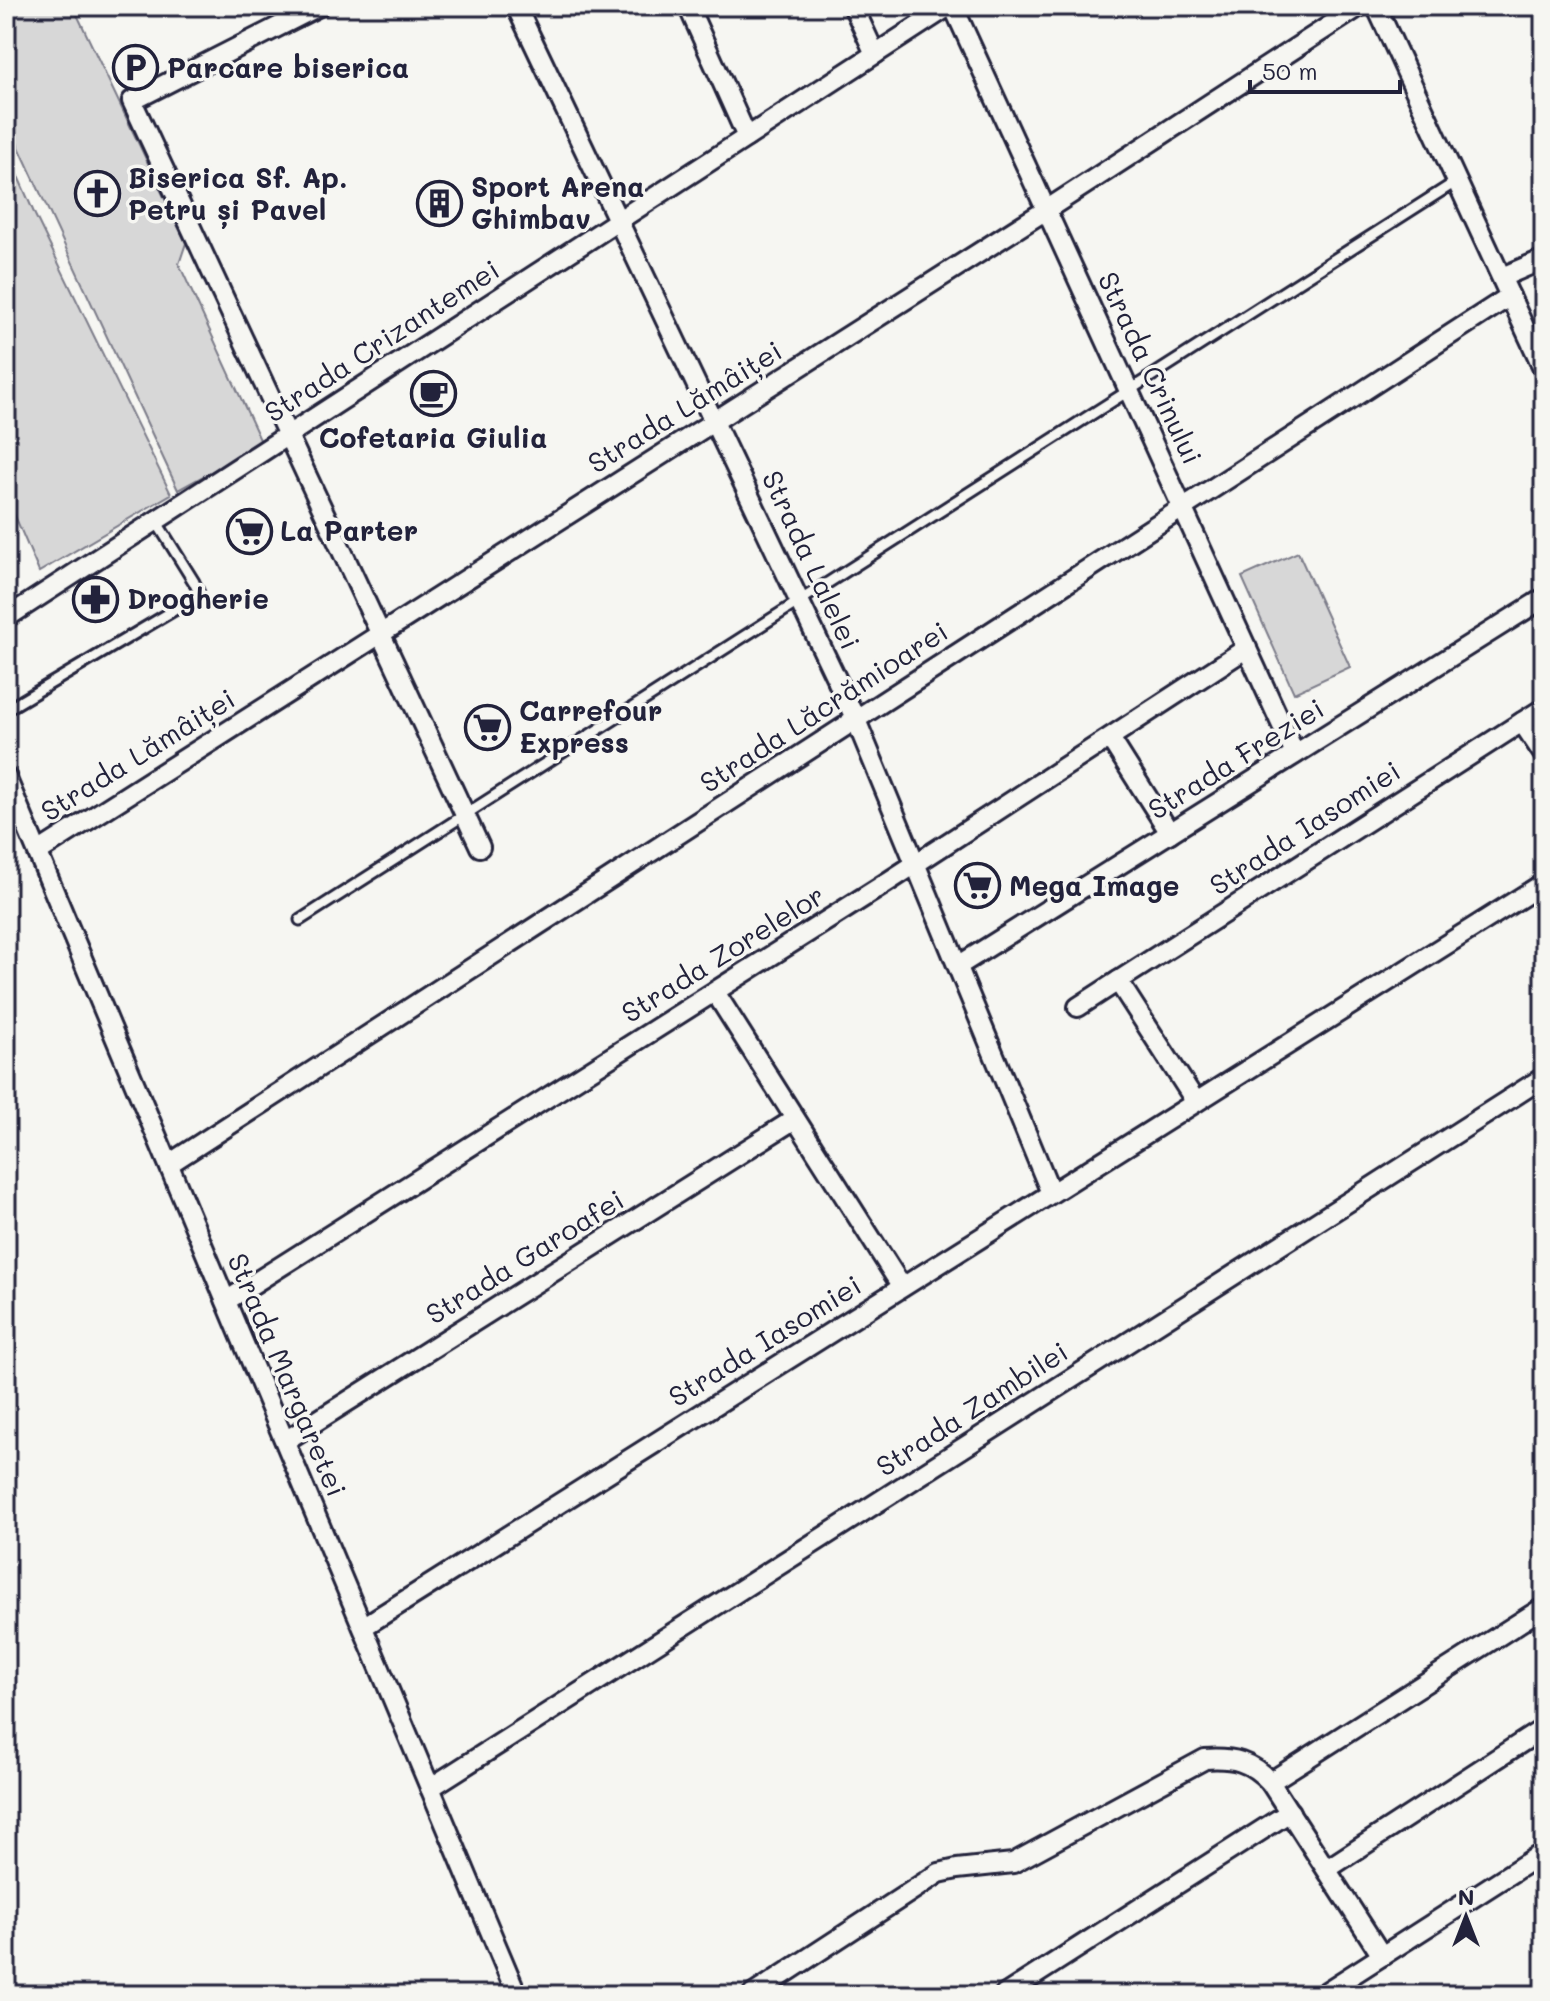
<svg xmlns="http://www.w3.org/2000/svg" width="1550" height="2001" font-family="Mali,sans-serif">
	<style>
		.green { fill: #d7d7d7; stroke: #7c7c89; stroke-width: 2 }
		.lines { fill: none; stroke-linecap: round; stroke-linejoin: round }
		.service-casing { stroke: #22223b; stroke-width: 15 }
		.minor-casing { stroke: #22223b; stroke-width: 24 }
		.service { stroke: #f6f6f2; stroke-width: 9 }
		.minor { stroke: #f6f6f2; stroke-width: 18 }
		.labels { text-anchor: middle; stroke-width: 7; stroke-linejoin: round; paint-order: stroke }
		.poi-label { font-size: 28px; font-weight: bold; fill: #22223b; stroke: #f6f6f2; text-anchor: start }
		.street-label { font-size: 28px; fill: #22223b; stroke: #f6f6f2 }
	</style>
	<rect width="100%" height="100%" fill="#f6f6f2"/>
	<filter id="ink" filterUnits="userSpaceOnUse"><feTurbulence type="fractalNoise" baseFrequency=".0125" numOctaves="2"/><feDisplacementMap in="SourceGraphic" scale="16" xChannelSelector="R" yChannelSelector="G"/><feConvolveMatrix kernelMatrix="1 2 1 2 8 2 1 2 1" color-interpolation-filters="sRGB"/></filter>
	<g filter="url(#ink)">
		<!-- green -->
		<g class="green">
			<polygon points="6,6 73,6 186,243 179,264 262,444 178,490 6,119"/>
			<polygon points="6,149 35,215 171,494 39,572 6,495"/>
			<polygon points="1298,552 1350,667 1294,693 1242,577"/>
		</g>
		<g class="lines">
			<defs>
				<g id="service">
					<polyline points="6,710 198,596 199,593 194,582 156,521"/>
					<polyline points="300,920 1457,181"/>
				</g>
				<g id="minor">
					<polyline points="319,6 132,101 480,847"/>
					<polyline points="516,6 856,720 1051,1193"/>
					<polyline points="688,6 747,137"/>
					<polyline points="853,6 875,54"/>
					<polyline points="953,6 1295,754"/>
					<polyline points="1376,6 1544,370"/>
					<polyline points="1502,277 1544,259"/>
					<polyline points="6,618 949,6"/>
					<polyline points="1522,722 1544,708"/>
					<polyline points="1110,738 1170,833"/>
					<polyline points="6,777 517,1995"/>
					<polyline points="38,852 1046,210 1360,6"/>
					<polyline points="958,966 1544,598"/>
					<polyline points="715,992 902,1287"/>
					<polyline points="1078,1007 1118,981"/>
					<polyline points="1196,1102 1118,981 1522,722 1544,755"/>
					<polyline points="169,1164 1510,296"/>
					<polyline points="226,1301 886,883 1247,648"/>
					<polyline points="285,1441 795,1119"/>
					<polyline points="363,1627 1544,883"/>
					<polyline points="1270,1782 1544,1607"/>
					<polyline points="430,1788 1544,1077"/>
					<polyline points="1327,1869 1544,1728"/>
					<path d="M752,1995L939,1873L957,1869L1013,1863L1205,1759C1233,1757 1251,1761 1270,1782L1382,1956"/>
					<polyline points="1004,1995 1290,1812"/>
					<polyline points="1321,1995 1544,1852"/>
				</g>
			</defs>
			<!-- service casing -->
			<use href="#service" class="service-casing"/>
			<!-- minor casing -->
			<use href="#minor" class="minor-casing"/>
			<!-- service -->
			<use href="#service" class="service"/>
			<!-- minor -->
			<use href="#minor" class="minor"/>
		</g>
	</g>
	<!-- icons -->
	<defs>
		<symbol id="parking-ring" viewBox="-11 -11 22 22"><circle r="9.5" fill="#f6f6f2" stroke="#22223b" stroke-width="1.5"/><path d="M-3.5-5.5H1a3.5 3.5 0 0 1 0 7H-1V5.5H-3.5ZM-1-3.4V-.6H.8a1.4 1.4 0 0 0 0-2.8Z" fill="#22223b"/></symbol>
		<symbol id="church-ring" viewBox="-11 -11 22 22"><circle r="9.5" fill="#f6f6f2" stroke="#22223b" stroke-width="1.5"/><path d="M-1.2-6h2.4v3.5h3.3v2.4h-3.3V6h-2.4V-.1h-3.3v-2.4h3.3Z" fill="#22223b"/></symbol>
		<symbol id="building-ring" viewBox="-11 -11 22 22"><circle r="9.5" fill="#f6f6f2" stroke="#22223b" stroke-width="1.5"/><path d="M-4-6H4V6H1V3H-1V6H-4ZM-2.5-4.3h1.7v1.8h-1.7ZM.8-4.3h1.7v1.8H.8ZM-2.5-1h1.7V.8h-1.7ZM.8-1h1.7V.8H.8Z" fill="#22223b"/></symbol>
		<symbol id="cafe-ring" viewBox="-11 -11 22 22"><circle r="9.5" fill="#f6f6f2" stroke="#22223b" stroke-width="1.5"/><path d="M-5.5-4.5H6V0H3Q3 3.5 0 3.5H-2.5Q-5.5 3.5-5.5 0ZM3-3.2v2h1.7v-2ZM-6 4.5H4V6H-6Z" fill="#22223b"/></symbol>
		<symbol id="supermarket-ring" viewBox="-11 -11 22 22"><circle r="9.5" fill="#f6f6f2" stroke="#22223b" stroke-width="1.5"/><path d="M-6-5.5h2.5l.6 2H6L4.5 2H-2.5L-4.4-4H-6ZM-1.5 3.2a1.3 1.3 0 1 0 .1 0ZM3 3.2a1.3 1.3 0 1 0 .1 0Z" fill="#22223b"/></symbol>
		<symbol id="pharmacy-ring" viewBox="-11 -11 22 22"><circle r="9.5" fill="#f6f6f2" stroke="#22223b" stroke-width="1.5"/><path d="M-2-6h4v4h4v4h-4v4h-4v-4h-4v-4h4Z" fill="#22223b"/></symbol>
	</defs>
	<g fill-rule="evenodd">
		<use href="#parking-ring" x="110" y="42" width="51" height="51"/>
		<use href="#church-ring" x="72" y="168" width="51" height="51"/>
		<use href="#building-ring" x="414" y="178" width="51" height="51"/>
		<use href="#cafe-ring" x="408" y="368" width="51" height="51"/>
		<use href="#supermarket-ring" x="224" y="506" width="51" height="51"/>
		<use href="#pharmacy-ring" x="70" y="574" width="51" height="51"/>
		<use href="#supermarket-ring" x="462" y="702" width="51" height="51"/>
		<use href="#supermarket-ring" x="952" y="860" width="51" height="51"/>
	</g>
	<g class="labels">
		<!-- poi labels -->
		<g class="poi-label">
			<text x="167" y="78">Parcare biserica</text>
			<text x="128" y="188">Biserica Sf. Ap.<tspan x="128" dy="32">Petru și Pavel</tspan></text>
			<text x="471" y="197">Sport Arena<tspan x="471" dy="32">Ghimbav</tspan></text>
			<text x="433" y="448" text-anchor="middle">Cofetaria Giulia</text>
			<text x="280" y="541">La Parter</text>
			<text x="127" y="609">Drogherie</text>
			<text x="519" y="721">Carrefour<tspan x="519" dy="32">Express</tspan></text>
			<text x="1009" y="896">Mega Image</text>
		</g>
		<!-- street labels -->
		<g class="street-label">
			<text transform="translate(382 341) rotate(-33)" y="10">Strada Crizantemei</text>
			<text transform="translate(1150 368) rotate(65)" y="10">Strada Crinului</text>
			<text transform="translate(685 407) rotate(-32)" y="10">Strada Lămâiței</text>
			<text transform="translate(811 560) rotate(65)" y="10">Strada Lalelei</text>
			<text transform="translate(824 707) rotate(-33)" y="10">Strada Lăcrămioarei</text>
			<text transform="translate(138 755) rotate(-32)" y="10">Strada Lămâiței</text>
			<text transform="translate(1236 759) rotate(-32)" y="10">Strada Freziei</text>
			<text transform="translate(1305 828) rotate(-33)" y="10">Strada Iasomiei</text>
			<text transform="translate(723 954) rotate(-32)" y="10">Strada Zorelelor</text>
			<text transform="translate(525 1257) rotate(-32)" y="10">Strada Garoafei</text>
			<text transform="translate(765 1341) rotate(-32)" y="10">Strada Iasomiei</text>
			<text transform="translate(287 1375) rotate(67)" y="10">Strada Margaretei</text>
			<text transform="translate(972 1409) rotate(-33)" y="10">Strada Zambilei</text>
		</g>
	</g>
	<!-- margin -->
	<rect width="1550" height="2001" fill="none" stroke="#f6f6f2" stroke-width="32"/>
	<rect x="16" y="16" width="1518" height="1969" fill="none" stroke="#22223b" stroke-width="3" filter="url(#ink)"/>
	<!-- north arrow -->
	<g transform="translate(1466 1917)" stroke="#f6f6f2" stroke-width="6" paint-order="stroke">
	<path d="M0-6L14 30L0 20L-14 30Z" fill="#22223b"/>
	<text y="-12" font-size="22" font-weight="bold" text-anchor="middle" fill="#22223b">N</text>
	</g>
	<!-- scale -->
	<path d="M1250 80v12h150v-12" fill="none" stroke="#22223b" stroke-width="4"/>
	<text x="1262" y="80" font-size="24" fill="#22223b" stroke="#f6f6f2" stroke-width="6" paint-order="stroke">50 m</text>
</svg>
